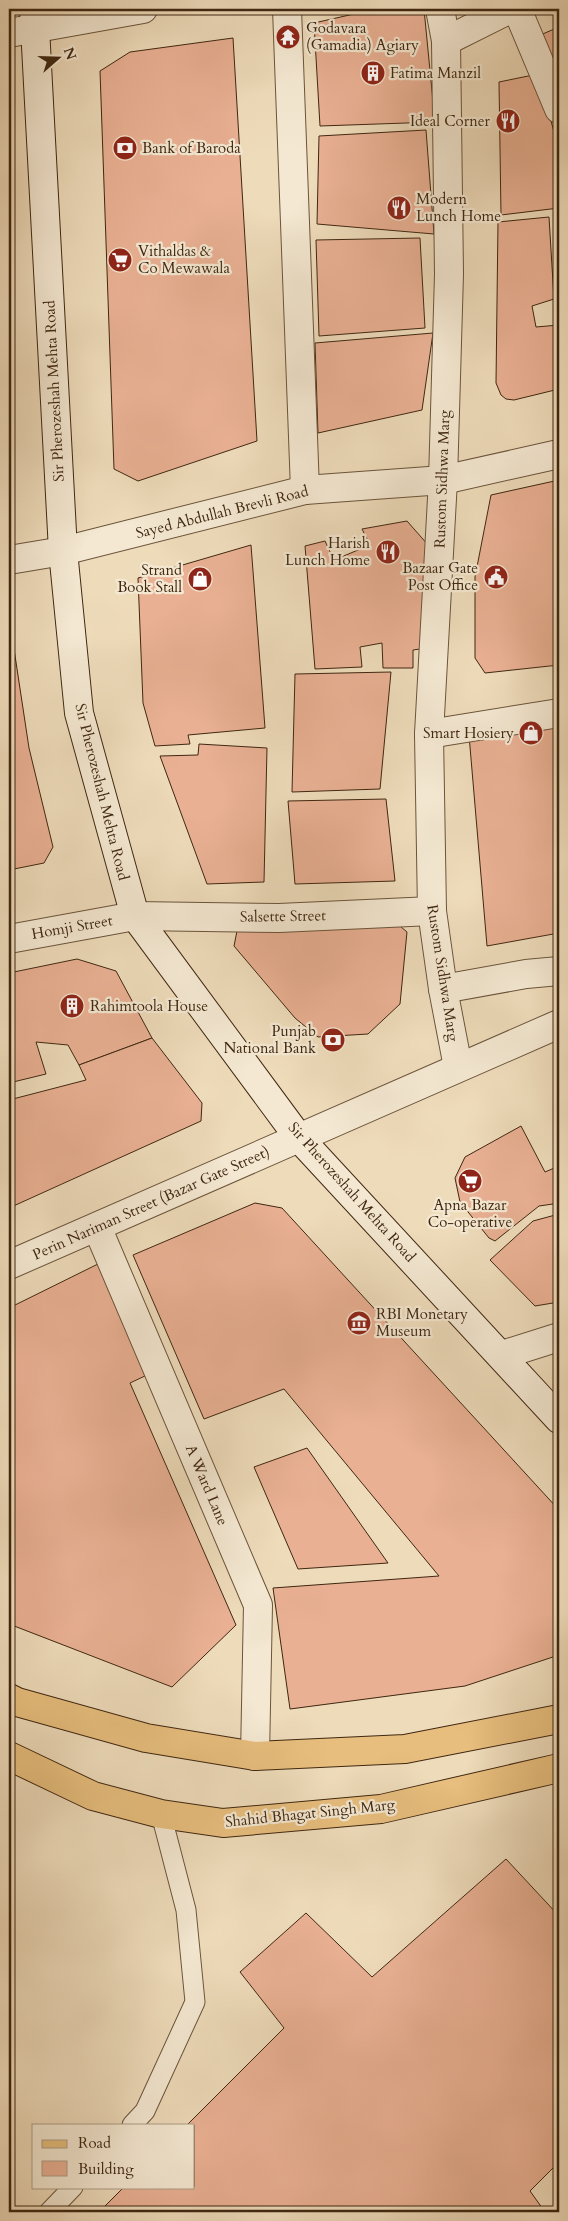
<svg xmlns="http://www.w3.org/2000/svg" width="568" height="2221" font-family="Cardo,serif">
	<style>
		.building { fill: #e9b093; stroke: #3f2711 }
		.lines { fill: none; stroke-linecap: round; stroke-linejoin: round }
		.lane-casing { stroke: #6b543b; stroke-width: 21 }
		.street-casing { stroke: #6b543b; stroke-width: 30 }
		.secondary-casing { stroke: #3f2711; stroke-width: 30 }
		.primary-casing { stroke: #3f2711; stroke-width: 30 }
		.lane { stroke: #f4e8d2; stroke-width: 19 }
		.street { stroke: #f4e8d2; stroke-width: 28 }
		.secondary { stroke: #f4e8d2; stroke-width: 28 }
		.primary { stroke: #e7be7d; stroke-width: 28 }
		.labels { text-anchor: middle; stroke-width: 4.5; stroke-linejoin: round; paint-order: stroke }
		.poi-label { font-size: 15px; fill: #3f2711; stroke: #f4e8d2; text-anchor: start }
		.street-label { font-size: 15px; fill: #3f2711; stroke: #f4e8d2 }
	</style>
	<rect width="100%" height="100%" fill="#eedbba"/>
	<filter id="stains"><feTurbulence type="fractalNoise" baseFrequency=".004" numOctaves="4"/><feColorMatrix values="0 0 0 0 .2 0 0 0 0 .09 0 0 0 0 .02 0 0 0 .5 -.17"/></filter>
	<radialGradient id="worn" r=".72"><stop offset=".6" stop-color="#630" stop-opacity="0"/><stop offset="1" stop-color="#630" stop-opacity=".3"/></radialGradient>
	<!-- building -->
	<g class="building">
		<polygon points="376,9 424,9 435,122 320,126 314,23"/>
		<polygon points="559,27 559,87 538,36"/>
		<polygon points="233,38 257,441 138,481 114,469 100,71 130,52"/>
		<polygon points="538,74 559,150 559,208 501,215 499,82"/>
		<polygon points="426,130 434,234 317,224 319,136"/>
		<polygon points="549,217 554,299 532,306 536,327 559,325 559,389 514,400 506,399 501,395 496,383 498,222"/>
		<polygon points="420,238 425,328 319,336 316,240"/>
		<polygon points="433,333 422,410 318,433 315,343"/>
		<polygon points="9,347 14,489 9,492"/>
		<polygon points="559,480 559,665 485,673 475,658 475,577 491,495"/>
		<polygon points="407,521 429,546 427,648 413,650 413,668 383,668 382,643 360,647 362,667 315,669 305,546 325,541 334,560 370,545 362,529"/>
		<polygon points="251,545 265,728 188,735 190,744 155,746 143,703 138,578"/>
		<polygon points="9,616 29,748 53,847 44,863 9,870"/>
		<polygon points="391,672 380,789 292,792 295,674"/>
		<polygon points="559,723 559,933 487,946 469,735"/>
		<polygon points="199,744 267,748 264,882 207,884 160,756 198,755"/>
		<polygon points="386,799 395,881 295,884 288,801"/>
		<polygon points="394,921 407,932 400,1004 368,1034 318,1037 295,1018 234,946 238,926"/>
		<polygon points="77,959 116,971 152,1038 79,1065 68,1045 36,1042 46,1074 9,1083 9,973"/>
		<polygon points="152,1038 202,1103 201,1121 9,1208 9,1100 86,1080 79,1065"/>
		<polygon points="521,1126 545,1172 559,1166 559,1209 555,1210 553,1204 539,1206 495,1241 489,1238 460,1202 455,1178 465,1157"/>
		<polygon points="255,1203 282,1208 559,1510 559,1655 465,1686 290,1709 273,1588 439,1576 284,1389 204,1419 133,1255"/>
		<polygon points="559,1214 559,1302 535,1306 490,1260 533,1221"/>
		<polygon points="100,1263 147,1375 130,1383 236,1625 172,1687 9,1624 9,1308"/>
		<polygon points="307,1448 388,1563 298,1569 254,1467"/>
		<polygon points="506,1859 559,1916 559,2162 530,2191 545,2212 99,2212 124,2187 194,2187 194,2125 187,2125 284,2028 240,1972 306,1913 372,1977"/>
	</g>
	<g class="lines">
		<defs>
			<g id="lane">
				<polyline points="132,2125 145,2111 195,2002 186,1910 161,1814"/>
				<polyline points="49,2212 73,2187"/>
			</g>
			<g id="street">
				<polyline points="287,9 305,490"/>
				<polyline points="440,9 446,41 449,274 443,480 429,734 432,911 443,989 458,1067"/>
				<polyline points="517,9 559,109"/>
				<polyline points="9,33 143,9"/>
				<polyline points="446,41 510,9"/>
				<polyline points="9,560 63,551 305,490 443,480 559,454"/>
				<polyline points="429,734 559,713"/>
				<polyline points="9,939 135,916 279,918 432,911"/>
				<polyline points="443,989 526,974 559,971"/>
				<polyline points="97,1227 258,1605 255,1756"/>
				<polyline points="9,1265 559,1024"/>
				<polyline points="502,1355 559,1337"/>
			</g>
			<polyline id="secondary" points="34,9 63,551 79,713 135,916 299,1138 559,1419"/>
			<g id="primary">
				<polyline points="9,1698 17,1702 146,1738 255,1756 405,1749 559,1719"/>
				<polyline points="9,1756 93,1796 161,1814 223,1823 381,1809 559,1768"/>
			</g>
		</defs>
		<!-- lane casing -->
		<use href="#lane" class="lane-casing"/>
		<!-- street casing -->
		<use href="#street" class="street-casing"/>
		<!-- secondary casing -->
		<use href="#secondary" class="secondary-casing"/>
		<!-- primary casing -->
		<use href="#primary" class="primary-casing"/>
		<!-- lane -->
		<use href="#lane" class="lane"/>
		<!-- street -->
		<use href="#street" class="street"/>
		<!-- secondary -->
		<use href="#secondary" class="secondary"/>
		<!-- primary -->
		<use href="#primary" class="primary"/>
	</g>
	<!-- icons -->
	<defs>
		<symbol id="temple-disc" viewBox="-11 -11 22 22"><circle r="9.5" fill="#8f2418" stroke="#f4e8d2"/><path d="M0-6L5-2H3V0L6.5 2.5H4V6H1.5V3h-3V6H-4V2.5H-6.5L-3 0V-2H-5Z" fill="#fff"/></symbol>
		<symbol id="building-disc" viewBox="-11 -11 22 22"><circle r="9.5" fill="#8f2418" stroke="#f4e8d2"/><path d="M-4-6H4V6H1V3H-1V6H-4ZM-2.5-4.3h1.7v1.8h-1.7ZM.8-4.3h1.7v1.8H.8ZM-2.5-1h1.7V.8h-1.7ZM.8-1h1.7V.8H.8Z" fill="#fff"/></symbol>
		<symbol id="restaurant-disc" viewBox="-11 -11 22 22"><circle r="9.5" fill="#8f2418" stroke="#f4e8d2"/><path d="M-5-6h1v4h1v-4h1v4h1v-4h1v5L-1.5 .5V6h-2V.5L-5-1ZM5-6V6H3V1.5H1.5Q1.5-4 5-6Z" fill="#fff"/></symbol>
		<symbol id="bank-disc" viewBox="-11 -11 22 22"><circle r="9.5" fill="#8f2418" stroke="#f4e8d2"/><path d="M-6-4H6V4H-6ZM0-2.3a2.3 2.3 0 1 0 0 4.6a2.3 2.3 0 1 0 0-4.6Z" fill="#fff"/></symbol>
		<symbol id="supermarket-disc" viewBox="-11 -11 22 22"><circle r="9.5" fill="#8f2418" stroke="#f4e8d2"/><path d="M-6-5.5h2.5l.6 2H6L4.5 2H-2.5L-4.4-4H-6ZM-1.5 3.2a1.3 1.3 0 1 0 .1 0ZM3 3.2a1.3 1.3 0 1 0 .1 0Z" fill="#fff"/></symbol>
		<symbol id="civic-disc" viewBox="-11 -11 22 22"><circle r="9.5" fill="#8f2418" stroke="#f4e8d2"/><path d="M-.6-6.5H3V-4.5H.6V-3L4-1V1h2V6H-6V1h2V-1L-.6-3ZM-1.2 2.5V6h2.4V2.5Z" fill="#fff"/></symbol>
		<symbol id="shop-disc" viewBox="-11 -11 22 22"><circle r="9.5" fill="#8f2418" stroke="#f4e8d2"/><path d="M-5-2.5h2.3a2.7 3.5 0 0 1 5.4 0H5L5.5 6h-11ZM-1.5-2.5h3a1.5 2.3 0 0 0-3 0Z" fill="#fff"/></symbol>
		<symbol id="museum-disc" viewBox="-11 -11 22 22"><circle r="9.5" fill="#8f2418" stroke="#f4e8d2"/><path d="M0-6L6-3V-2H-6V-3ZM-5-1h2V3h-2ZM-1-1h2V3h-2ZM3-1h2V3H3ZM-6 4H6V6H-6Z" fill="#fff"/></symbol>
	</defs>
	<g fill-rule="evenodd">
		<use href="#temple-disc" x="274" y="23" width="28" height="28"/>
		<use href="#building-disc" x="359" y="59" width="28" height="28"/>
		<use href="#restaurant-disc" x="494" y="107" width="28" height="28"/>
		<use href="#bank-disc" x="111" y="134" width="28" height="28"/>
		<use href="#restaurant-disc" x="385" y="194" width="28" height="28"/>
		<use href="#supermarket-disc" x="106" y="246" width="28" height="28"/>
		<use href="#restaurant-disc" x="374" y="538" width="28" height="28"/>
		<use href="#civic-disc" x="482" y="563" width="28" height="28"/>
		<use href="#shop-disc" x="186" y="565" width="28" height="28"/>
		<use href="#shop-disc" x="517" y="719" width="28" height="28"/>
		<use href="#building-disc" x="58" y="992" width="28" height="28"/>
		<use href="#bank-disc" x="319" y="1026" width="28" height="28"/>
		<use href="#supermarket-disc" x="456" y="1167" width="28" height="28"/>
		<use href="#museum-disc" x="345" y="1309" width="28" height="28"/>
	</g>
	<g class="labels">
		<!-- poi labels -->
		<g class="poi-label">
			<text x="306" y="33">Godavara<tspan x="306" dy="17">(Gamadia) Agiary</tspan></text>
			<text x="390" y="78">Fatima Manzil</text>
			<text x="490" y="126" text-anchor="end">Ideal Corner</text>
			<text x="142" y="153">Bank of Baroda</text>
			<text x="416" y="204">Modern<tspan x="416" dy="17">Lunch Home</tspan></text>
			<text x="138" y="256">Vithaldas &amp;<tspan x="138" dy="17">Co Mewawala</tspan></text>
			<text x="370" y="548" text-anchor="end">Harish<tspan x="370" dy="17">Lunch Home</tspan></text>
			<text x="478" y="573" text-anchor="end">Bazaar Gate<tspan x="478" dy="17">Post Office</tspan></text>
			<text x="182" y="575" text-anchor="end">Strand<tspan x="182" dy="17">Book Stall</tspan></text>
			<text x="514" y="738" text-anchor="end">Smart Hosiery</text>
			<text x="90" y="1011">Rahimtoola House</text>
			<text x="316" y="1036" text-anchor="end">Punjab<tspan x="316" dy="17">National Bank</tspan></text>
			<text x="470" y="1210" text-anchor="middle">Apna Bazar<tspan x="470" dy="17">Co-operative</tspan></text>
			<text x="376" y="1319">RBI Monetary<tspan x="376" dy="17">Museum</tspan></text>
		</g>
		<!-- street labels -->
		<g class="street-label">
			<text transform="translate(54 391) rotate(-93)" y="5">Sir Pherozeshah Mehta Road</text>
			<text transform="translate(442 479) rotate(-88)" y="5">Rustom Sidhwa Marg</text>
			<text transform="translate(222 512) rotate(-14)" y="5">Sayed Abdullah Brevli Road</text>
			<text transform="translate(102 792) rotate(76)" y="5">Sir Pherozeshah Mehta Road</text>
			<text transform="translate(283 916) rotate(-1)" y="5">Salsette Street</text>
			<text transform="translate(72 927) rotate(-10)" y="5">Homji Street</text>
			<text transform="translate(443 973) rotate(81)" y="5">Rustom Sidhwa Marg</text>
			<text transform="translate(352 1192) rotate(48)" y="5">Sir Pherozeshah Mehta Road</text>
			<text transform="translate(151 1203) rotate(-24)" y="5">Perin Nariman Street (Bazar Gate Street)</text>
			<text transform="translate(207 1485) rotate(67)" y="5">A Ward Lane</text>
			<text transform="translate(310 1813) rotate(-6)" y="5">Shahid Bhagat Singh Marg</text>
		</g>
	</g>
	<!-- margin -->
	<rect width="568" height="2221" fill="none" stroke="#eedbba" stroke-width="30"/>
	<rect x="10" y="10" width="548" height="2201" fill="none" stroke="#3f2711" stroke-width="2.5"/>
	<rect x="15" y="15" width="538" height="2191" fill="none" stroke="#3f2711"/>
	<!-- legend -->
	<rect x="32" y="2124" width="162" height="65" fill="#f4e8d2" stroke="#ac9b85"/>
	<rect x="42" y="2140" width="25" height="8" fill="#e7be7d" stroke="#ac9b85"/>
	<text x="78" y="2148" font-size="15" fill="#3f2711">Road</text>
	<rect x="42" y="2161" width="25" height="15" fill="#e9b093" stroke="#ac9b85"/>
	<text x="78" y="2174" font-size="15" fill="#3f2711">Building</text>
	<!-- north arrow -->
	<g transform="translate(58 58) rotate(70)" stroke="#f4e8d2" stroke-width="4" paint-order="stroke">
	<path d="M0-4L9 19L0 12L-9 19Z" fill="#3f2711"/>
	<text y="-8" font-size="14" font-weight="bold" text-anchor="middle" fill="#3f2711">N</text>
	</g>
	<rect width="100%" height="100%" filter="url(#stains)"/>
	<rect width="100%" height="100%" fill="url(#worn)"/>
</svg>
